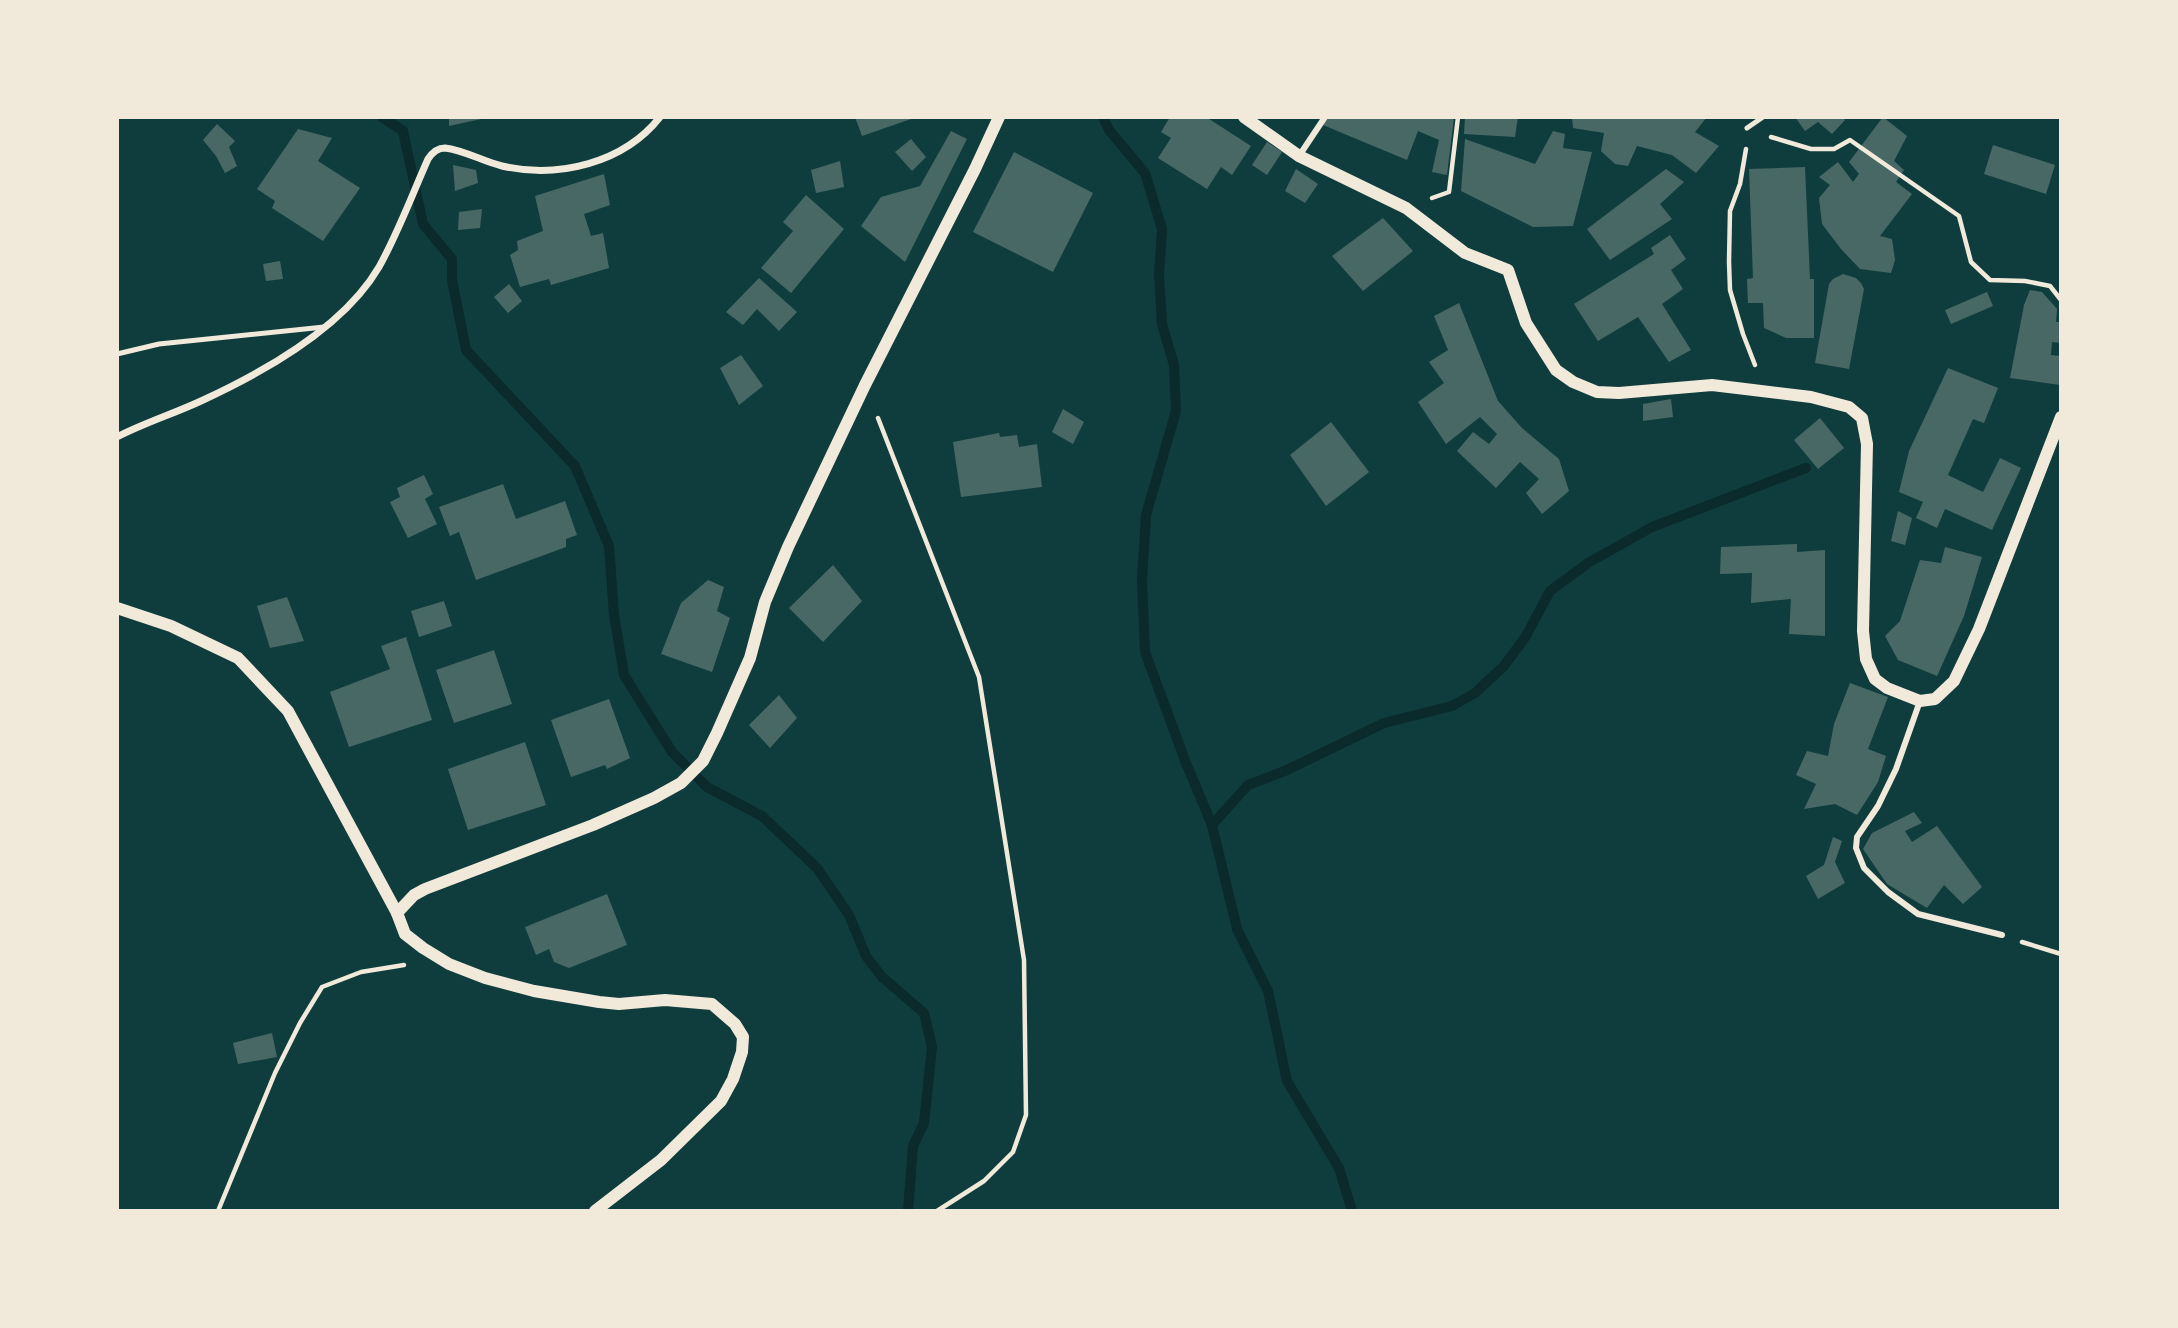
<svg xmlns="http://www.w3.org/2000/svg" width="2178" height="1328" font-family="Helvetica,sans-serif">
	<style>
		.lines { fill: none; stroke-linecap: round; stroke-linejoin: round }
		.stream { stroke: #0a2a2b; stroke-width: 10 }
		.building { fill: #486865 }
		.path { stroke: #f1e9da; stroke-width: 4.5 }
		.service { stroke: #f1e9da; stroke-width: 5 }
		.pedestrian { stroke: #f1e9da; stroke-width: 6 }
		.minor { stroke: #f1e9da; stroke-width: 7 }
		.tertiary { stroke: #f1e9da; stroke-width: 12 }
	</style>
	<rect width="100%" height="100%" fill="#0f3d3e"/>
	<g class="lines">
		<!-- stream -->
		<g class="stream">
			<polyline points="382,117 403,131 423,224 452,259 452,280 466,350 575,466 609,546 614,615 624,675 672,752 707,787 762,816 817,868 849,915 866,956 882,977 924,1013 932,1047 924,1123 913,1146 908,1211"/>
			<polyline points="1103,117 1109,130 1145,173 1162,229 1159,274 1162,324 1174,365 1176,411 1146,515 1142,580 1145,652 1186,763 1212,825 1237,929 1268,991 1287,1081 1339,1168 1352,1211"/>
			<polyline points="1212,825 1248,785 1287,770 1384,723 1452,706 1475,693 1504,666 1526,636 1550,591 1588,563 1652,527 1806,468"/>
		</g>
	</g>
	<!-- building -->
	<g class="building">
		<polygon points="449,117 486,117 486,118 449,126"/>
		<polygon points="855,117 914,117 914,118 862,136"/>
		<polygon points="1170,117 1206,117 1251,146 1232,175 1221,167 1207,189 1158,158 1171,138 1161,132"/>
		<polygon points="1328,117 1454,117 1447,175 1432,172 1439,140 1418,131 1407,160 1323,125"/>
		<polygon points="1465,117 1518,117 1515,137 1464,134"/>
		<polygon points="1572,117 1707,117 1695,132 1719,146 1696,173 1672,155 1637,146 1628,166 1615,164 1601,151 1604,133 1573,128"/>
		<polygon points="1795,117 1843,117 1845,120 1832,134 1818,122 1805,131"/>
		<polygon points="1883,117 1907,136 1894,161 1904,170 1896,182 1912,194 1880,236 1892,239 1895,260 1891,273 1860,269 1841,249 1822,224 1819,198 1830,185 1819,177 1838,162 1853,182 1859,174 1849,162"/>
		<polygon points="217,124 235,141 229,147 237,166 225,173 216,156 203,140"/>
		<polygon points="298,129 332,138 318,161 360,188 323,241 272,208 275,201 257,189"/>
		<polygon points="951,131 967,139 905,262 861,226 881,197 920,186"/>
		<polygon points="1553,131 1565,134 1563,148 1592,152 1573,226 1533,227 1461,191 1465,139 1535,164"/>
		<polygon points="911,139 926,157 912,171 895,152"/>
		<polygon points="1267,142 1282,152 1267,175 1252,165"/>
		<polygon points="1993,145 2055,165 2046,194 1984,174"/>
		<polygon points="1014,152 1093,193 1053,272 973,232"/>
		<polygon points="840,161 844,187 816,193 811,170"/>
		<polygon points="453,165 476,170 478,183 455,191"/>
		<polygon points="1805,167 1810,279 1814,279 1814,338 1786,338 1764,328 1763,303 1748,303 1747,279 1753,278 1749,169"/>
		<polygon points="1296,169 1318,184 1305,203 1285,191"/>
		<polygon points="1666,169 1684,182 1660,204 1672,219 1610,260 1587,229"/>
		<polygon points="604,174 610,205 584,214 591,236 603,233 609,268 551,285 549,279 520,287 510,255 518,250 517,241 543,231 535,196"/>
		<polygon points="806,195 844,229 791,293 761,268 793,231 783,222"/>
		<polygon points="482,209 480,228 458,230 459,212"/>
		<polygon points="1383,218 1413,251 1363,291 1332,256"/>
		<polygon points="1670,235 1686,259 1671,270 1683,289 1662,304 1691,350 1669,362 1638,317 1598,341 1574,304 1654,254 1651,248"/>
		<polygon points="280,261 283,279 266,281 263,264"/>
		<polygon points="1843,274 1856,278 1861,283 1864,289 1849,369 1815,363 1829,284 1833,279"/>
		<polygon points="759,278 797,312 779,331 757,309 743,325 726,312"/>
		<polygon points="509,284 522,301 508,313 494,297"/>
		<polygon points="2030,290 2042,292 2057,309 2056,322 2061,322 2061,343 2052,342 2051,355 2061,356 2060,385 2010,378 2024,305"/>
		<polygon points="1987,292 1993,306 1951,324 1945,310"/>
		<polygon points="1459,303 1498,401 1522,428 1559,459 1569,491 1542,514 1526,493 1539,479 1520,462 1496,488 1457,451 1473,432 1489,444 1497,434 1480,417 1446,444 1418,402 1444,383 1429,362 1448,350 1434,316"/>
		<polygon points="741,355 763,386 739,405 720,368"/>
		<polygon points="1948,368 1998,388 1984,423 1973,419 1948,475 1983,492 2000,458 2021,468 1992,530 1945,509 1937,528 1916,518 1923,502 1899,492 1909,451"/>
		<polygon points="1671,399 1673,417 1643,421 1643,404"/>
		<polygon points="1063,409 1084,422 1073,444 1052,432"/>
		<polygon points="1820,418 1844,448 1818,469 1794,440"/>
		<polygon points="1331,422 1369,472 1326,506 1290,455"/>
		<polygon points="999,433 1000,437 1017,435 1019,447 1037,444 1042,487 961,497 953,442"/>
		<polygon points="424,475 433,494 425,499 437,524 408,538 390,502 400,497 397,488"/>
		<polygon points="503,484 516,519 565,501 577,535 566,539 566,547 476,580 459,532 450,536 439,507"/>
		<polygon points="1898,511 1912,518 1905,545 1891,541"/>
		<polygon points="1797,544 1797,552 1825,550 1825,636 1789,634 1791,599 1751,603 1752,573 1720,574 1721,547"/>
		<polygon points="1945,547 1982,557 1964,616 1937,676 1898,660 1885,636 1900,621 1920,560 1941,563"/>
		<polygon points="833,565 862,601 823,642 789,608"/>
		<polygon points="708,580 724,587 717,611 730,618 712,672 661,654 681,603"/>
		<polygon points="287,597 304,641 270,648 257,606"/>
		<polygon points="444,601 452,626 419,637 411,611"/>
		<polygon points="406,637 432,720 349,747 330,692 390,669 381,646"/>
		<polygon points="494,650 512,704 454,723 436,670"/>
		<polygon points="1850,683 1888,697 1868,749 1886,756 1878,782 1857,815 1835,804 1804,809 1816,784 1796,775 1807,751 1828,756 1834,724"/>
		<polygon points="779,695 797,718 770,748 749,725"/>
		<polygon points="609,699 630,758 607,769 605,765 571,777 551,720"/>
		<polygon points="525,742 546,805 468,830 448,769"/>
		<polygon points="1914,812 1922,823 1905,831 1912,842 1937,826 1982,887 1963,904 1944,885 1927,908 1887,884 1863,849 1872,833"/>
		<polygon points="1833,837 1842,841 1835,862 1845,883 1818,899 1806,876 1824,865"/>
		<polygon points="607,894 627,945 569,968 554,962 549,949 536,955 525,927"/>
		<polygon points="272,1033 277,1057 238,1064 233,1043"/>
	</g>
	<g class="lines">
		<!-- path -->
		<g class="path">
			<polyline points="1771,137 1811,149 1834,149 1850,140 1959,216 1971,262 1990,280 2025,281 2050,286 2061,300"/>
			<polyline points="1746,149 1740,184 1730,211 1729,262 1730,290 1743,334 1755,365"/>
			<polyline points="1432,198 1449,192 1458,117"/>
			<polyline points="878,418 979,677 1024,960 1026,1115 1013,1152 984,1181 937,1211"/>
			<polyline points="2022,942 2061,954"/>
			<polyline points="218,1211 275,1073 300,1023 322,987 361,972 404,965"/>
		</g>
		<!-- service -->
		<g class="service">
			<polyline points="1747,128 1763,117"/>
			<polyline points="117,354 159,344 324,327"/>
		</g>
		<!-- pedestrian -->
		<g class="pedestrian">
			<polyline points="1299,156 1325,117"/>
			<polyline points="1920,701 1896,769 1878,806 1857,837 1856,848 1864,868 1888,892 1918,914 2002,935"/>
		</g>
		<!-- minor -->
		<path class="minor" d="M117,437C144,423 173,414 201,401C262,373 344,327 379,267C398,233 412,195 428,159C432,153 437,148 445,148C464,150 484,162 502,166C558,179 624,163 660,117"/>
		<!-- tertiary -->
		<g class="tertiary">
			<polyline points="1244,117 1299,156 1406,208 1465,253 1508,270 1526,323 1556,370 1573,382 1597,392 1619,393 1712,385 1811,397 1849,407 1862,418 1867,444 1863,631 1866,659 1875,679 1887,688 1920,701 1935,699 1954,681 1979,629 2061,417"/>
			<polyline points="117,608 171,626 238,658 288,711 397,913"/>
			<polyline points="595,1211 661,1160 721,1101 733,1079 742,1052 743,1037 735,1024 712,1004 665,1000 619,1004 599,1002 534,991 485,978 449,964 423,948 405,934 397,913 414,895 425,889 593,825 654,798 681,783 703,761 717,733 750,658 765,602 788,547 865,385 975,169 999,117"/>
		</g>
	</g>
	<!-- border -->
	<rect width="2178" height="1328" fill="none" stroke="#f1e9da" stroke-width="238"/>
</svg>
